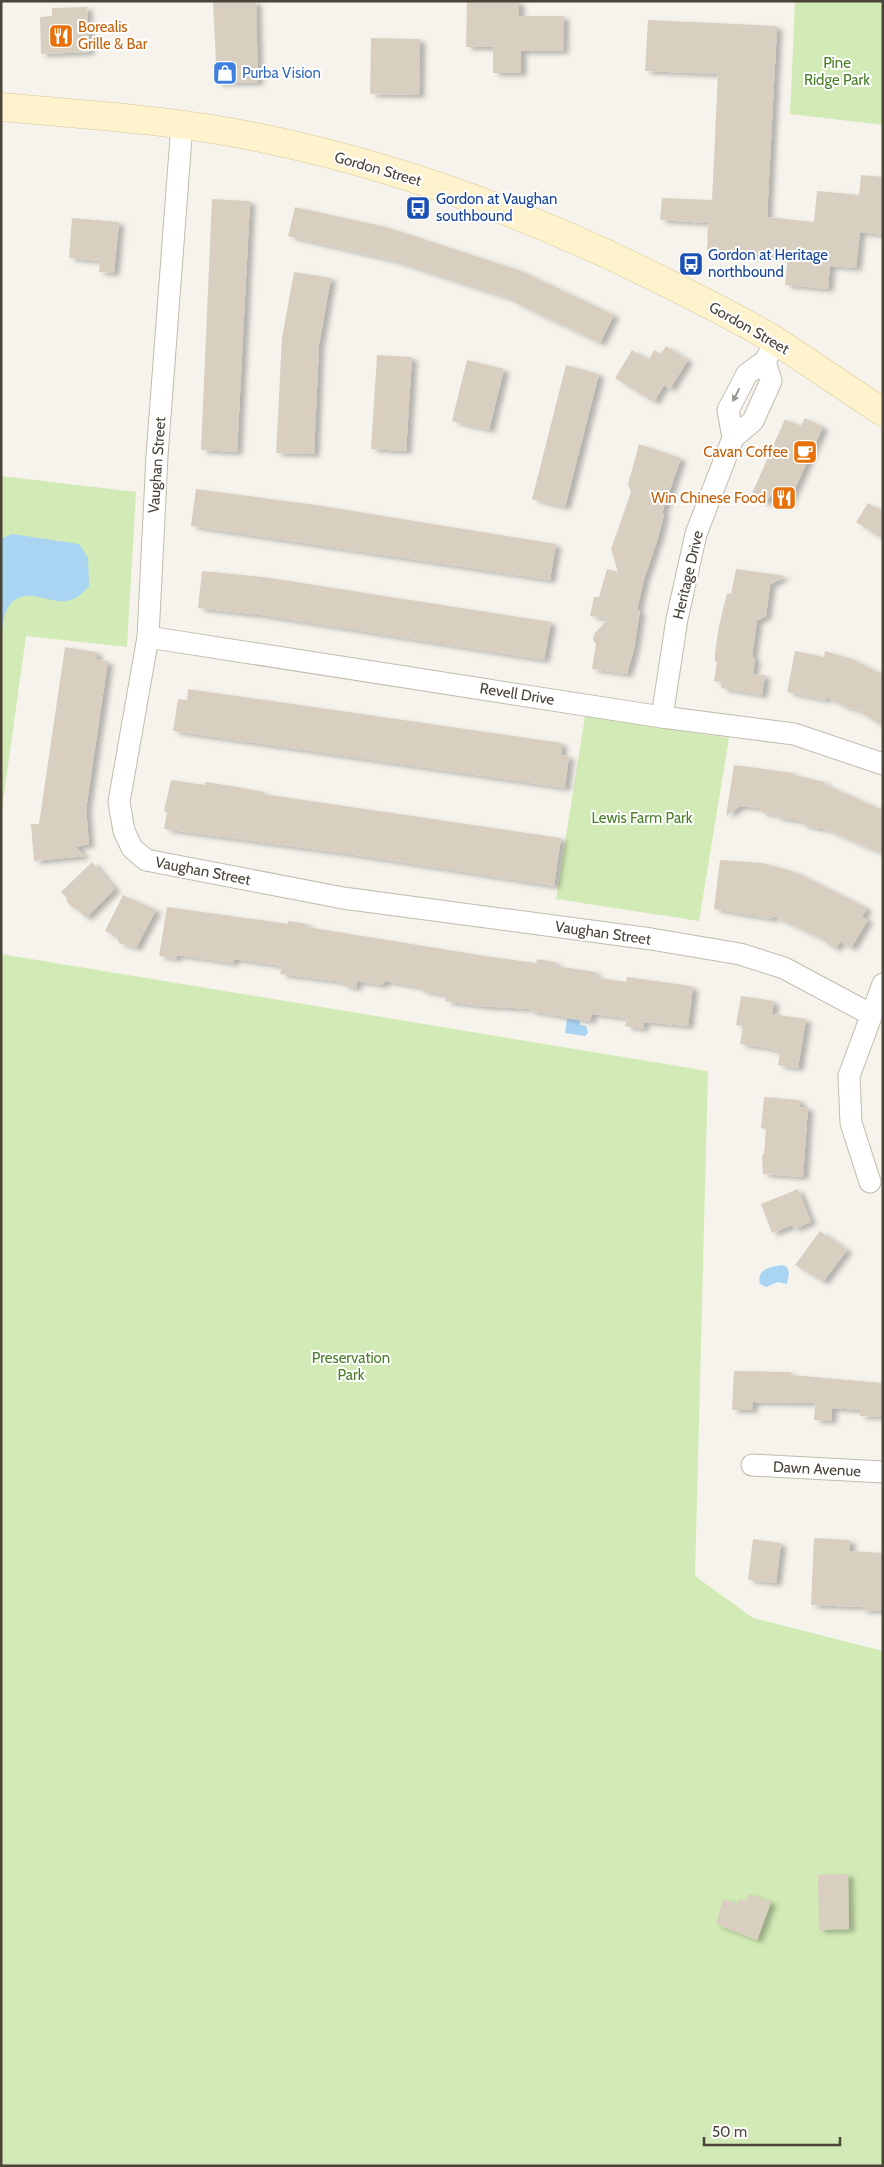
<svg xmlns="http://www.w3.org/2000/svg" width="884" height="2167" font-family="Cabin,sans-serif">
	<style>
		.green { fill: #d2eab5 }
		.water { fill: #a9d4f2 }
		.building { fill: #d8cfc1; filter: url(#shadow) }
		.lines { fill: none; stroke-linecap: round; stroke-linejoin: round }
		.minor-casing { stroke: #c2bbae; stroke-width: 23 }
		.secondary-casing { stroke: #d6c79b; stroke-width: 29 }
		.minor { stroke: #fff; stroke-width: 21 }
		.secondary { stroke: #fff3cd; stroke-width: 28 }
		.oneway { fill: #9c9892 }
		.labels { text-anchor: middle; stroke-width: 4; stroke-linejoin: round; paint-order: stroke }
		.food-label { font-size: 15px; fill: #c56008; stroke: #fff; text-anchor: end }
		.park-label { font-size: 15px; fill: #4a7f2a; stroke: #fff }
		.shop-label { font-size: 15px; fill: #366cbe; stroke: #fff; text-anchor: start }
		.street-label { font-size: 15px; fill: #4b4439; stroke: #fff }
		.transit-label { font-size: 15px; fill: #164399; stroke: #fff; text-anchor: start }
	</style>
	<defs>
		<filter id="shadow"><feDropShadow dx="5.5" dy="3" stdDeviation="2.5" flood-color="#0004"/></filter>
	</defs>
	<rect width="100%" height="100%" fill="#f6f3ec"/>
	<!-- green -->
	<g class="green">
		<polygon points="795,1 883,1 883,125 790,114"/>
		<polygon points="1,476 136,492 127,647 26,636 1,816"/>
		<polygon points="585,716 729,738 699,921 556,899"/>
		<polygon points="1,954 708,1071 695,1576 753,1618 883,1651 883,2166 1,2166"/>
	</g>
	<!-- water -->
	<g class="water">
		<path d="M12,534L79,544L88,558L89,586C84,592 78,598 70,600C49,607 22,580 6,611C3,617 3,627 1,634V539Z"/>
		<polygon points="567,1019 580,1021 580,1025 586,1026 588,1033 585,1036 565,1033"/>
		<path d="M782,1265L787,1267L789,1272L787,1284L778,1282L766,1287L760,1284C756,1269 770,1267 782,1265Z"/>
	</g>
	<!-- building -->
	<g class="building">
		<polygon points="213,1 256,1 258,82 217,83"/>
		<polygon points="467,1 519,1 519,16 564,16 563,51 521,51 521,73 493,73 493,47 466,47"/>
		<polygon points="87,7 89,52 41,54 40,17 52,16 52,8"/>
		<polygon points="648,20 777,26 767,217 814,222 817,191 859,195 861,175 883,177 883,235 860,232 856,268 830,266 828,289 785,285 788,256 707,253 708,223 660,220 662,198 712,200 718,74 645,71"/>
		<polygon points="371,38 420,39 419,95 370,94"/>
		<polygon points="212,199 250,201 237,452 201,450"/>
		<polygon points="295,207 386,227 519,270 614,315 600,343 514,302 515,300 392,260 288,236"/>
		<polygon points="72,218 119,222 114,273 99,272 100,261 69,258"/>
		<polygon points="294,272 331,278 319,345 314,454 276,453 282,338"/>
		<polygon points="666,346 688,360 670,389 664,385 654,402 615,378 632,350 649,360 654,350 661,354"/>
		<polygon points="377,355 412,357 406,451 371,449"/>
		<polygon points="467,360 504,369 489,430 452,421"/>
		<polygon points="566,365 599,374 565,507 532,499"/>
		<polygon points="805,418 823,427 788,504 770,496 766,503 751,496 785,419 801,426"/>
		<polygon points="639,444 681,458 662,513 664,514 658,538 644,579 637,610 640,611 634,649 627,674 592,669 596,644 593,640 594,634 608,619 590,616 594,597 599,597 607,569 618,572 611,549 631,492 628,484"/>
		<polygon points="196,489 316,505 556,544 550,580 191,526"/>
		<polygon points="868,503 883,512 883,539 856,522"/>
		<polygon points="736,569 785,576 770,585 766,616 757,621 752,656 755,659 753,674 765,675 762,695 721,688 722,682 714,681 717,662 715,661 715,653 719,626 727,593 731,594"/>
		<polygon points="202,571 263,577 551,622 544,660 261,615 198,608"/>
		<polygon points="65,647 97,652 96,659 108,661 86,809 89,844 76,847 85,856 34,861 31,824 39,824"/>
		<polygon points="795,651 824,657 825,651 852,659 883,675 883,726 855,709 846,707 826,697 825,700 787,692"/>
		<polygon points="188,689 562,743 561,755 569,756 565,788 173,731 178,699 187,700"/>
		<polygon points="734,765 794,773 794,775 825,782 824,784 883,810 883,854 820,827 820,829 801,824 801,821 776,817 777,815 763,813 759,808 740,806 726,816"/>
		<polygon points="171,780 205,785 205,782 231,786 264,792 263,794 561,838 554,886 356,855 164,829 167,812 164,811"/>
		<polygon points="720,860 763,863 795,872 867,908 862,917 868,920 851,948 840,942 835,949 820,938 773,916 772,919 714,909"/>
		<polygon points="92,862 115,889 86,918 76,908 72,907 67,902 67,898 61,892"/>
		<polygon points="123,895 156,910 136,948 119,943 117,937 105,931"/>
		<polygon points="167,907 288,924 288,921 308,924 307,927 491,957 536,963 537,959 556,962 555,966 596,972 595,977 626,982 627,977 684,985 693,987 688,1026 644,1022 643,1029 625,1026 627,1018 592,1014 590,1021 530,1011 530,1009 480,1006 445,1001 446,995 423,991 419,987 386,981 381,985 357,981 356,988 342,985 343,982 280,974 282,966 234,959 233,963 177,955 176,959 159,956"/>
		<polygon points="741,996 774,1001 772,1014 806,1019 798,1068 778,1065 780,1054 773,1053 774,1049 740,1044 743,1026 736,1025"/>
		<polygon points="764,1097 800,1100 800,1107 808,1107 803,1177 763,1174 762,1156 764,1153 766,1129 761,1128"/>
		<polygon points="798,1189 811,1222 794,1229 793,1225 772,1233 761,1204"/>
		<polygon points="820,1231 847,1250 823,1282 795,1265"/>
		<polygon points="734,1371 791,1372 791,1375 883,1383 883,1417 860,1416 860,1410 832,1408 831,1421 814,1420 815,1403 753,1402 752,1410 732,1410"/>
		<polygon points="814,1538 850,1540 850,1551 883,1553 883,1611 862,1610 862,1607 811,1605"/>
		<polygon points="753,1539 781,1543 776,1583 748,1580"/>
		<polygon points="848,1874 849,1929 819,1930 818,1875"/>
		<polygon points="749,1894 771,1902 757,1940 716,1924 723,1899 737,1904 739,1899 746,1901"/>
	</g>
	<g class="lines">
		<defs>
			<g id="minor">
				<polyline points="182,124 157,456 148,637 119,802 124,831 132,848 146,860 343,898 651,939 740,954 784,968 870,1014"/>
				<polyline points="733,438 728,410 747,374 765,361 771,350"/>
				<polyline points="148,637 662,717 794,734 883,764"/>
				<polyline points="662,717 677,619 696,534 733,438 753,421 771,381 765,361"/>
				<polyline points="870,1182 851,1123 849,1076 883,984"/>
				<polyline points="752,1465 883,1472"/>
			</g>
			<path id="secondary" d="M1,107C88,115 175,120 261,138C402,167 538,218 667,283C703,301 741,320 776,341C812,364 847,389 883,412"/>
		</defs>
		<!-- minor casing -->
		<use href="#minor" class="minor-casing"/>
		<!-- secondary casing -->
		<use href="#secondary" class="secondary-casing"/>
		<!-- minor -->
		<use href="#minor" class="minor"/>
		<!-- secondary -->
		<use href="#secondary" class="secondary"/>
	</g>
	<!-- one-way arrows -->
	<defs><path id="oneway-solid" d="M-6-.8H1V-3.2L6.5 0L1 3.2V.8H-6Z" transform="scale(1.25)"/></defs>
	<use class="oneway" href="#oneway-solid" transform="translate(736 395) rotate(117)"/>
	<!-- icons -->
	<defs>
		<symbol id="restaurant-square" viewBox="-11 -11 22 22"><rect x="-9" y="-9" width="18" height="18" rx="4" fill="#e8710a" stroke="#fff"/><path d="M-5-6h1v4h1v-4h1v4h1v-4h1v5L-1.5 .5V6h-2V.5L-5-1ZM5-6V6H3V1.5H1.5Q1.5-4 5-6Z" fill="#fff"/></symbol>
		<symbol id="shop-square" viewBox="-11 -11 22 22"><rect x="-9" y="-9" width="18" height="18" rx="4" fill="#3f7fe0" stroke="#fff"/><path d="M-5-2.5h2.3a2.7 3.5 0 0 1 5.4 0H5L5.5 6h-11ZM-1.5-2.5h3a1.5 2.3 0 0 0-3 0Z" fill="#fff"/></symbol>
		<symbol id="bus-square" viewBox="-11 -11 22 22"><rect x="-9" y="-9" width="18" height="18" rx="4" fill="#1a4fb4" stroke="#fff"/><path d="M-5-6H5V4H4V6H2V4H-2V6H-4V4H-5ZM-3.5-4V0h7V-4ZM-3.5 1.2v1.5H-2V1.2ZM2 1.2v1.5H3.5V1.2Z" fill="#fff"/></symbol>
		<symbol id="cafe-square" viewBox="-11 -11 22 22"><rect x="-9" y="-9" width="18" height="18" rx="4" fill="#e8710a" stroke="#fff"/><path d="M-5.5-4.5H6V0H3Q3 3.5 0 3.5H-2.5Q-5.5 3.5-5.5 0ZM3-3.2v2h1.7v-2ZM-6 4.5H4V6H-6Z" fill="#fff"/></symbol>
	</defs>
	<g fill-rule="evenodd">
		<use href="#restaurant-square" x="47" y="22" width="28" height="28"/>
		<use href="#shop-square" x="211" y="59" width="28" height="28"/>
		<use href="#bus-square" x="404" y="194" width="28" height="28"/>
		<use href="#bus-square" x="677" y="250" width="28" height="28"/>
		<use href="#cafe-square" x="791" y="438" width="28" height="28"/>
		<use href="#restaurant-square" x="770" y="484" width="28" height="28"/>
	</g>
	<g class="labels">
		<!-- food labels -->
		<g class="food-label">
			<text x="78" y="32" text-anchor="start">Borealis<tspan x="78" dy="17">Grille &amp; Bar</tspan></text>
			<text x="788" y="457">Cavan Coffee</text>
			<text x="766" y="503">Win Chinese Food</text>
		</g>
		<!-- park labels -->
		<g class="park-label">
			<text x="837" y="68">Pine<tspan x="837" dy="17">Ridge Park</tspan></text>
			<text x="642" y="823">Lewis Farm Park</text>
			<text x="351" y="1363">Preservation<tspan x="351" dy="17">Park</tspan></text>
		</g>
		<!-- shop labels -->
		<g class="shop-label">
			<text x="242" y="78">Purba Vision</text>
		</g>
		<!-- street labels -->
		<g class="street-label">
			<text transform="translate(378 169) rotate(16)" y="5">Gordon Street</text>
			<text transform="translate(749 328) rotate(30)" y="5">Gordon Street</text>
			<text transform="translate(157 465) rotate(-86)" y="5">Vaughan Street</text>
			<text transform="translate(688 575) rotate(-77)" y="5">Heritage Drive</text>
			<text transform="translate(517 694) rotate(9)" y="5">Revell Drive</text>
			<text transform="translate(203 871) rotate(11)" y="5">Vaughan Street</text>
			<text transform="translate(603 933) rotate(8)" y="5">Vaughan Street</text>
			<text transform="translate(817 1469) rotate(3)" y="5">Dawn Avenue</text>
		</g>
		<!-- transit labels -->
		<g class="transit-label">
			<text x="436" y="204">Gordon at Vaughan<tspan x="436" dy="17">southbound</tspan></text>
			<text x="708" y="260">Gordon at Heritage<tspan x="708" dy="17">northbound</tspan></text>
		</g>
	</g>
	<!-- border -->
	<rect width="884" height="2167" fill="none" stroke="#4b4439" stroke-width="5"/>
	<!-- scale -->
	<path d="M704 2137v8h136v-8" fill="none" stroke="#4b4439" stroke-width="2.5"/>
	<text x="712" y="2137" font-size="15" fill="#4b4439" stroke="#ffffff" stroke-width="4" paint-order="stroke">50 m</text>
</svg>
